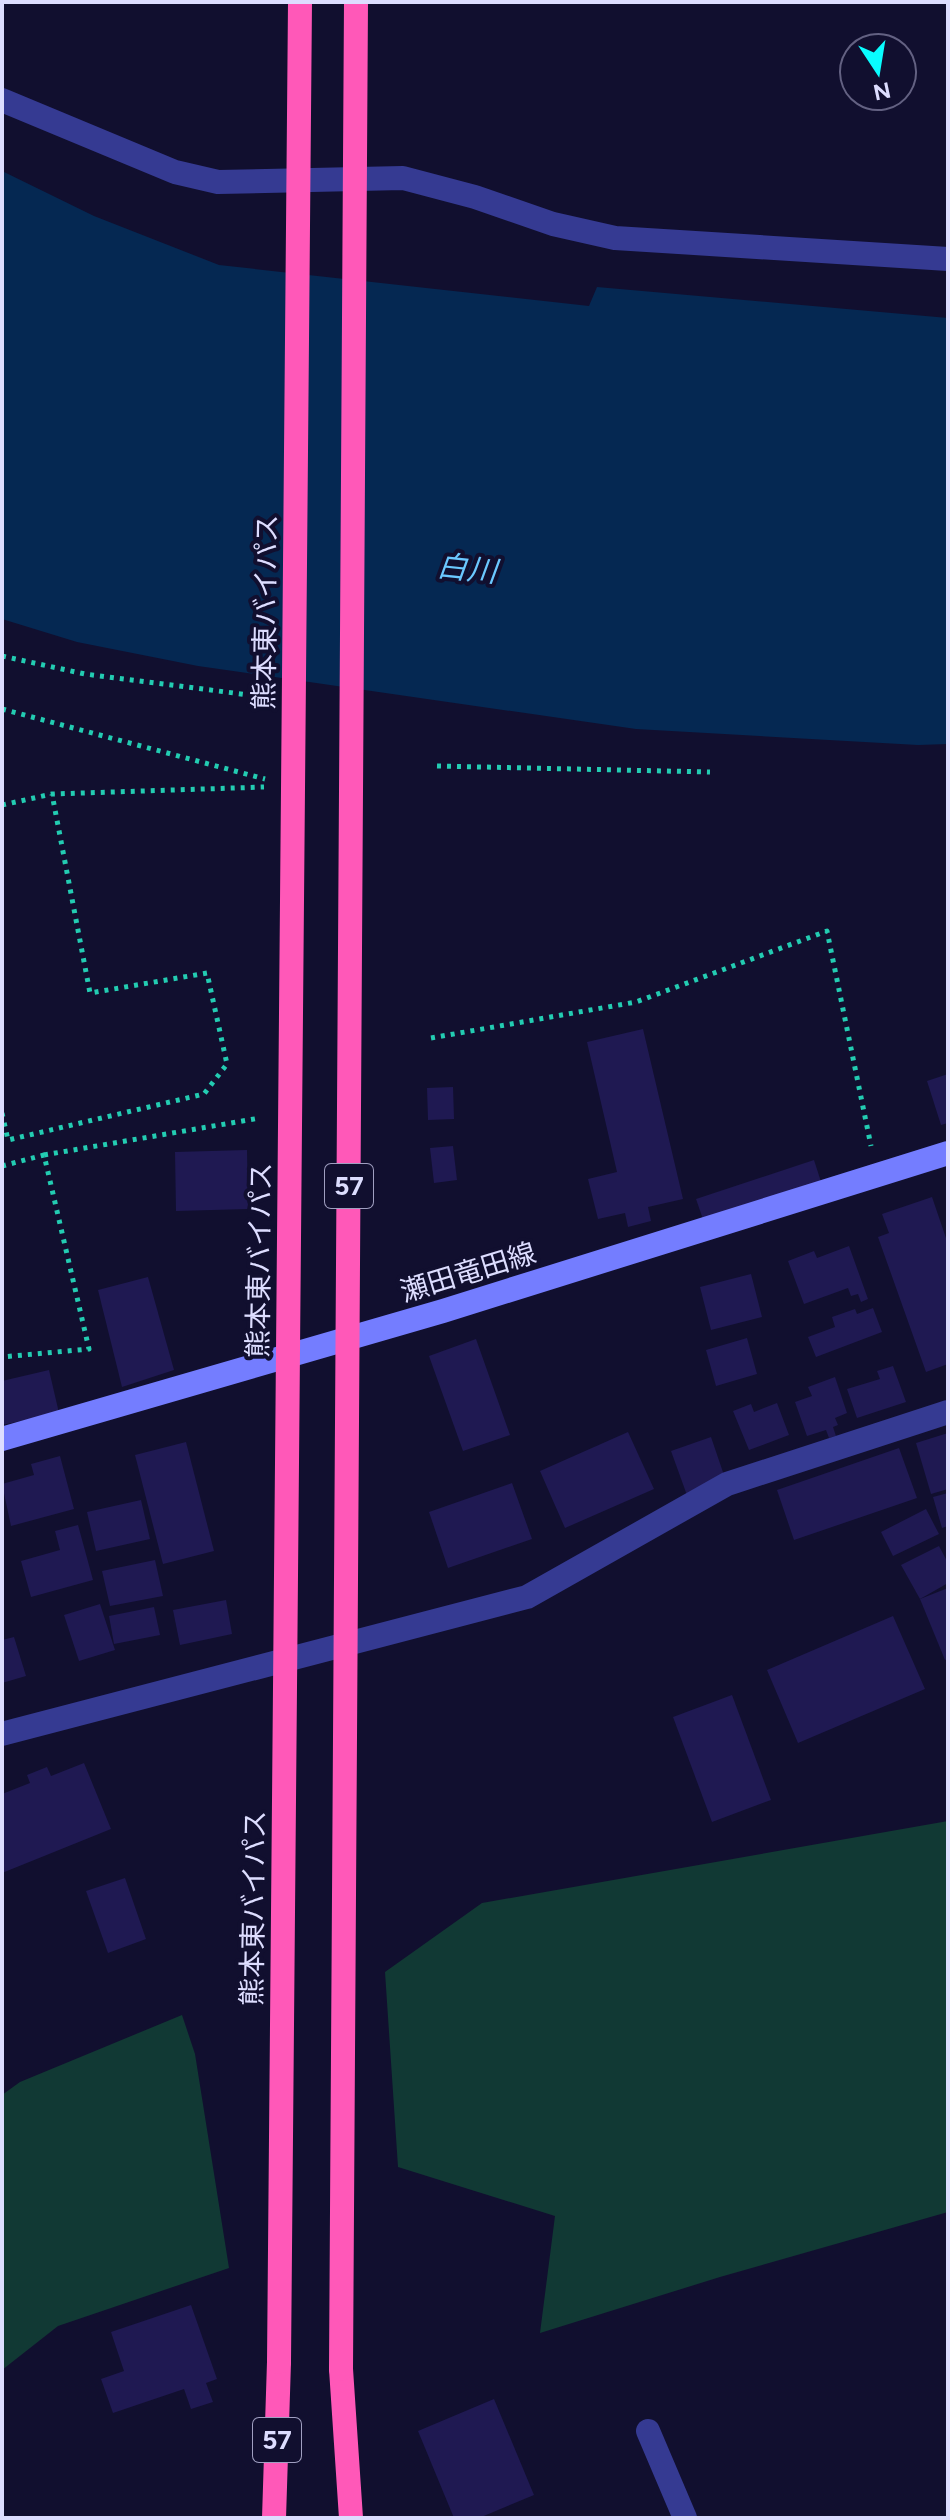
<svg xmlns="http://www.w3.org/2000/svg" width="950" height="2520" font-family="Figtree,'Noto Sans JP',sans-serif">
	<style>
		.green { fill: #113934 }
		.water { fill: #052852 }
		.building { fill: #1f1952 }
		.lines { fill: none; stroke-linecap: round; stroke-linejoin: round }
		.path { stroke: #23ccb2; stroke-width: 5; stroke-dasharray: 4 6; stroke-linecap: butt }
		.street { stroke: #353a92; stroke-width: 24 }
		.secondary { stroke: #747dff; stroke-width: 24 }
		.highway { stroke: #ff58b8; stroke-width: 24 }
		.highway-bridge { stroke: #ff58b8; stroke-width: 24 }
		.labels { text-anchor: middle; stroke-width: 8; stroke-linejoin: round; paint-order: stroke }
		.shield { fill: #110f2f; stroke: #a09fc1; stroke-width: 2 }
		.shield-label { font-size: 26px; font-weight: bold; fill: #ddf }
		.street-label { font-size: 28px; fill: #ddf; stroke: #110f2f }
		.water-label { font-size: 30px; font-style: italic; fill: #6bc8ff; stroke: #110f2f }
	</style>
	<rect width="100%" height="100%" fill="#110f2f"/>
	<!-- green -->
	<g class="green">
		<polygon points="948,1821 948,2212 720,2277 540,2333 555,2216 398,2167 385,1972 482,1903"/>
		<polygon points="182,2015 195,2054 229,2268 58,2326 2,2370 2,2095 20,2082"/>
	</g>
	<!-- water -->
	<polygon class="water" points="2,171 94,216 219,265 589,306 597,287 948,318 948,744 918,745 636,729 198,666 77,642 2,619"/>
	<!-- building -->
	<g class="building">
		<polygon points="643,1029 683,1199 648,1207 651,1221 628,1227 625,1213 598,1219 588,1179 617,1172 587,1042"/>
		<polygon points="948,1074 948,1123 941,1125 927,1081"/>
		<polygon points="453,1087 454,1119 428,1120 427,1088"/>
		<polygon points="453,1146 457,1180 434,1183 430,1148"/>
		<polygon points="247,1150 248,1209 176,1211 175,1152"/>
		<polygon points="814,1160 823,1188 706,1228 696,1199"/>
		<polygon points="932,1197 948,1244 948,1364 926,1372 878,1237 889,1233 882,1214"/>
		<polygon points="849,1246 868,1299 861,1302 858,1294 851,1296 848,1288 804,1304 788,1261 814,1251 817,1258"/>
		<polygon points="751,1274 762,1317 711,1330 700,1287"/>
		<polygon points="148,1277 174,1370 122,1387 98,1290"/>
		<polygon points="873,1308 882,1332 816,1357 808,1337 835,1327 832,1317 855,1309 857,1314"/>
		<polygon points="747,1338 757,1374 716,1386 706,1350"/>
		<polygon points="476,1339 510,1435 463,1451 429,1356"/>
		<polygon points="893,1366 906,1402 857,1418 847,1389 880,1379 877,1371"/>
		<polygon points="49,1370 59,1413 2,1425 2,1381"/>
		<polygon points="835,1377 847,1413 835,1418 838,1425 833,1427 836,1436 829,1438 826,1430 807,1436 795,1402 812,1396 808,1387"/>
		<polygon points="777,1403 789,1435 749,1450 733,1411 751,1404 754,1412"/>
		<polygon points="628,1432 654,1489 565,1528 540,1471"/>
		<polygon points="948,1433 948,1489 931,1494 916,1443"/>
		<polygon points="711,1437 727,1484 688,1498 671,1451"/>
		<polygon points="186,1442 214,1551 163,1564 135,1455"/>
		<polygon points="899,1448 917,1498 794,1540 777,1490"/>
		<polygon points="60,1456 74,1509 11,1526 2,1484 34,1475 31,1464"/>
		<polygon points="512,1483 532,1539 448,1568 429,1512"/>
		<polygon points="948,1493 948,1526 942,1528 933,1497"/>
		<polygon points="141,1500 150,1539 96,1551 87,1512"/>
		<polygon points="926,1509 939,1534 893,1556 881,1532"/>
		<polygon points="78,1525 93,1580 31,1597 21,1561 60,1550 55,1531"/>
		<polygon points="939,1546 948,1563 948,1583 920,1599 901,1565"/>
		<polygon points="155,1560 163,1596 110,1606 102,1571"/>
		<polygon points="948,1588 948,1659 945,1660 920,1599"/>
		<polygon points="226,1600 232,1634 180,1645 173,1610"/>
		<polygon points="100,1604 115,1650 79,1661 64,1615"/>
		<polygon points="154,1607 160,1635 114,1644 109,1616"/>
		<polygon points="893,1616 925,1689 798,1743 767,1670"/>
		<polygon points="14,1637 26,1676 2,1683 2,1640"/>
		<polygon points="732,1695 771,1800 712,1822 673,1717"/>
		<polygon points="84,1763 111,1829 2,1873 2,1794 30,1783 27,1775 47,1767 51,1776"/>
		<polygon points="125,1878 146,1939 108,1953 86,1891"/>
		<polygon points="191,2305 217,2379 206,2383 213,2402 191,2409 184,2389 113,2413 101,2379 124,2371 111,2332"/>
		<polygon points="494,2399 534,2495 479,2518 454,2518 418,2431"/>
	</g>
	<g class="lines">
		<!-- path -->
		<g class="path">
			<polyline points="2,656 85,674 265,697"/>
			<polyline points="2,709 265,779"/>
			<polyline points="437,766 710,772"/>
			<polyline points="2,805 52,794 264,787"/>
			<polyline points="431,1038 636,1002 827,931 871,1146"/>
			<polyline points="2,1113 8,1140 204,1094 227,1064 207,973 90,993 52,794"/>
			<polyline points="44,1155 260,1118"/>
			<polyline points="2,1166 44,1155 89,1349 2,1357"/>
		</g>
		<!-- street -->
		<g class="street">
			<polyline points="2,100 175,172 218,182 403,178 475,197 553,224 615,238 948,259"/>
			<polyline points="2,1734 527,1597 727,1484 948,1412"/>
			<polyline points="648,2431 685,2518"/>
		</g>
		<!-- secondary -->
		<polyline class="secondary" points="2,1439 443,1311 948,1153"/>
		<!-- highway -->
		<g class="highway">
			<polyline points="341,2369 351,2518"/>
			<polyline points="274,2518 279,2362"/>
		</g>
		<!-- highway-bridge -->
		<g class="highway-bridge">
			<polyline points="279,2362 300,2"/>
			<polyline points="341,2369 356,2"/>
		</g>
	</g>
	<g class="labels">
		<!-- shield labels -->
		<g class="shield">
			<rect x="325" y="1164" width="48" height="44" rx="6"/>
			<rect x="253" y="2418" width="48" height="44" rx="6"/>
		</g>
		<g class="shield-label">
			<text x="349" y="1195">57</text>
			<text x="277" y="2449">57</text>
		</g>
		<!-- street labels -->
		<g class="street-label">
			<text transform="translate(265 612) rotate(-89)" y="10">熊本東バイパス</text>
			<text transform="translate(259 1260) rotate(-89)" y="10">熊本東バイパス</text>
			<text transform="translate(468 1272) rotate(-17)" y="10">瀬田竜田線</text>
			<text transform="translate(253 1908) rotate(-89)" y="10">熊本東バイパス</text>
		</g>
		<!-- water labels -->
		<g class="water-label">
			<text transform="translate(467 569) rotate(6)" y="10">白川</text>
		</g>
	</g>
	<!-- border -->
	<rect width="950" height="2520" fill="none" stroke="#ddddff" stroke-width="8"/>
	<!-- north arrow -->
	<g transform="translate(878 72) rotate(168)"><circle r="38" fill="#110f2f" stroke="#636182" stroke-width="2"/>
	<path d="M0-6L14 30L0 20L-14 30Z" fill="#09fdff"/>
	<text y="-12" font-size="22" font-weight="bold" text-anchor="middle" fill="#ddddff">N</text>
	</g>
</svg>
